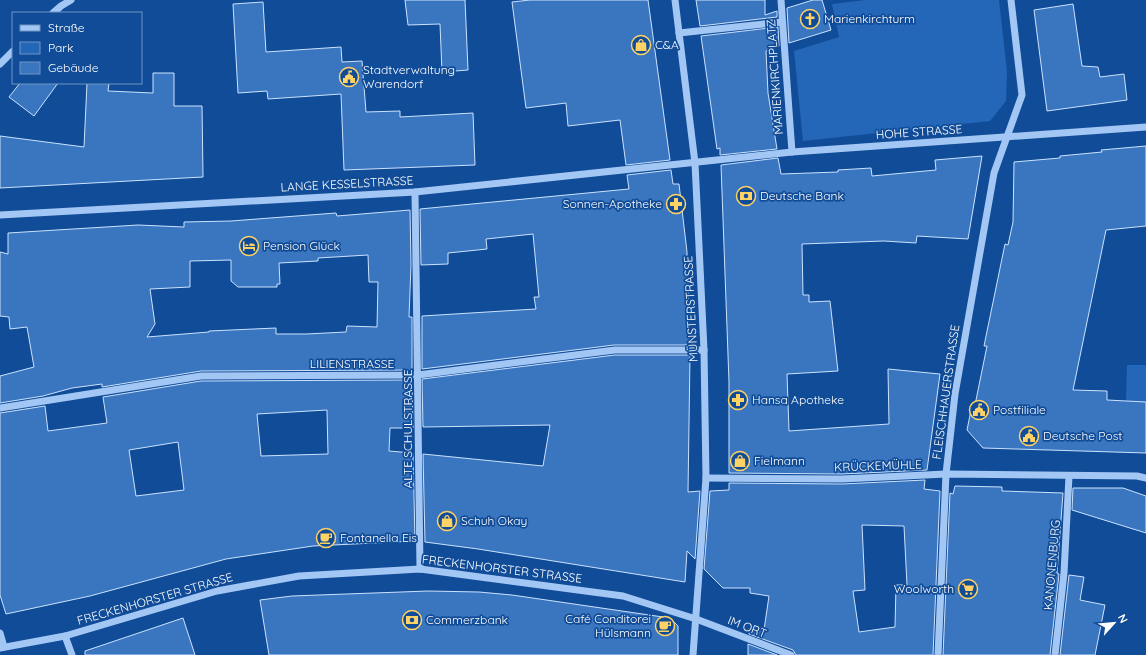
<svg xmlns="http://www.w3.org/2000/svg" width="1146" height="655" font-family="Quicksand,sans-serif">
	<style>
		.green { fill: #2466b7 }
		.building { fill: #3a76c0; stroke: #cbe2fe; fill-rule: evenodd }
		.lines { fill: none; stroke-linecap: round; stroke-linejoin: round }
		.minor { stroke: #a3c7f4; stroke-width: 7 }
		.labels { text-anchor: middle; stroke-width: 3.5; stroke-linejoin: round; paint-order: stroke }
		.poi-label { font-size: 12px; fill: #fff; stroke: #114c98; text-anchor: start }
		.street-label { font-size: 12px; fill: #fff; stroke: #114c98 }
	</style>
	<rect width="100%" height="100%" fill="#114c98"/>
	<!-- green -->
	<g class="green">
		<polygon points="865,0 999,0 1007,71 1006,101 990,121 803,141 794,51 839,37 832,4"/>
		<polygon points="1127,365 1146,365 1146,402 1126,401"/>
	</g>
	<!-- building -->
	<g class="building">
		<polygon points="405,0 465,0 468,70 442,72 440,24 408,25"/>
		<polygon points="530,0 648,0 670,160 626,165 620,120 568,126 566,103 526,108 512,2"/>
		<polygon points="696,0 765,0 765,15 777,11 777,17 700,26"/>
		<polygon points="813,0 822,0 831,30 789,43 787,8"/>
		<polygon points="263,2 266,52 341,47 342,62 362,61 366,112 400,111 400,117 473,113 475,165 344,170 341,94 268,99 267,91 238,93 233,4"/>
		<polygon points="1073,4 1082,66 1098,67 1100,77 1124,74 1127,100 1047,111 1034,10"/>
		<polygon points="778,27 779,46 766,51 768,93 777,149 720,155 720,148 717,149 701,36"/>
		<polygon points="153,73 174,73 174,106 202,106 203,177 0,188 0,136 84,147 87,83 109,83 108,91 153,93"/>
		<polygon points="20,83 58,83 34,116 9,97"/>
		<polygon points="1146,146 1146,226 1106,230 1073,390 1107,391 1107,400 1146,402 1146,453 983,448 967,430 972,405 975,405 987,346 984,346 1005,244 1008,245 1013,222 1014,162 1060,158 1060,156 1102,152 1101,150"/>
		<polygon points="982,156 968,239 917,236 916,243 884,241 802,244 803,295 809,295 809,302 830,301 838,371 787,374 789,431 889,424 888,369 940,374 927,470 842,474 729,473 729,382 721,165 778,158 781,174 838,172 838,170 871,168 872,176 936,170 935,160"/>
		<polygon points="671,170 673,184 679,184 687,252 690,345 614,345 422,369 422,316 536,309 534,297 539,297 533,234 486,239 487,249 448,253 448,264 421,265 420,209 629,189 627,175"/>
		<path d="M410,210L411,265L409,317H412V370L201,371L102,387V384L72,388L43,396L0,403V376L34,367L27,327L10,329L9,317L0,316V252L8,254V233L138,225L184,227V222L231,221L336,213L337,216ZM368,255L369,282H378L377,327L347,326L346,332L306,334H276V328L209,331V332L147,337L155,324L150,289L190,287V261L231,260V281L238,287H277V284H280L279,263L318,261V258Z"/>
		<polygon points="615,355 690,355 688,492 700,491 695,559 687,551 685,582 478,549 425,542 423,454 543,466 550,425 423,427 422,379"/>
		<path d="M412,380L413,428H390L389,451L413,453L415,541L313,546L226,559L90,596L6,614L0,595V413L45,406L48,431L107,423L103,397L201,381ZM327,410L328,454L261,456L257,414ZM178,442L184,490L136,496L129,450Z"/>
		<path d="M925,480L924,489L940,491L933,655H796L793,650L749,634V628L764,630L769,596L750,593V588H723L704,569L710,491L729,490V483L842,484ZM862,525L904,526L907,585H896L895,627L859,632L853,591L865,590Z"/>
		<polygon points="955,486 1002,487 1002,491 1063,493 1057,573 1059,574 1050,655 943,655 950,493 953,494"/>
		<polygon points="1073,488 1123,488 1146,496 1146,533 1072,510"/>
		<polygon points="1069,575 1084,577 1080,600 1105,605 1095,655 1060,655"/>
		<polygon points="428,591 479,592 512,595 670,618 678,626 678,655 269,655 260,600 292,596"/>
		<polygon points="183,618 195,655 85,655 85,651"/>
		<polygon points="748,644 777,655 748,655"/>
	</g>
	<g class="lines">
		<!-- minor -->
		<g class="minor">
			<polyline points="675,0 695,163 704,350 706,478 693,655"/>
			<polyline points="781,0 792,152"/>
			<polyline points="53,13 61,6 71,0"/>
			<polyline points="679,33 782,22"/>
			<polyline points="0,64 13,51"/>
			<polyline points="415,192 420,569"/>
			<polyline points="0,215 415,192 792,152 1146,127"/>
			<polyline points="0,408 201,376 418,375 615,350 704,350"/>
			<polyline points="706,478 842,479 946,474 1137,476 1146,478"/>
			<polyline points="0,633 4,647"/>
			<polyline points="65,636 72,655"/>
			<polyline points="0,648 65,636 217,591 299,576 420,569 623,596 696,619 791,655"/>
			<polyline points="938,655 946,474 955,394 994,173 1022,95 1011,0"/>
			<polyline points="1055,655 1064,573 1069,476"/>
		</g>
	</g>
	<!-- icons -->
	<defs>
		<symbol id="church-ring" viewBox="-11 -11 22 22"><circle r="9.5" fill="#114c98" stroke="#ffd265" stroke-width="1.5"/><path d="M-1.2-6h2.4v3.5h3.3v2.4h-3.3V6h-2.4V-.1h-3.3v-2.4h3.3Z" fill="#ffd265"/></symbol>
		<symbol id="shop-ring" viewBox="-11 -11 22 22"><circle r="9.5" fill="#114c98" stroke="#ffd265" stroke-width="1.5"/><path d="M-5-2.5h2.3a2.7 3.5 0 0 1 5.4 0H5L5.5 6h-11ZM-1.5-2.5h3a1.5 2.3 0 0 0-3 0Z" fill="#ffd265"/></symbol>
		<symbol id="civic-ring" viewBox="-11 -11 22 22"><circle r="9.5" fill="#114c98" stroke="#ffd265" stroke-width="1.5"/><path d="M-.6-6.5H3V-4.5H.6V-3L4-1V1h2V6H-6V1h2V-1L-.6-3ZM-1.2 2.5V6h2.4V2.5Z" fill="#ffd265"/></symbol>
		<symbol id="bank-ring" viewBox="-11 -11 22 22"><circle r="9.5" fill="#114c98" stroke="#ffd265" stroke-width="1.5"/><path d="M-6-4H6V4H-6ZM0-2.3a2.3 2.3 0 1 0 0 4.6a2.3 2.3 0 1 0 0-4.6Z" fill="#ffd265"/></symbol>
		<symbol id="pharmacy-ring" viewBox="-11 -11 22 22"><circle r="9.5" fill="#114c98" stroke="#ffd265" stroke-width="1.5"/><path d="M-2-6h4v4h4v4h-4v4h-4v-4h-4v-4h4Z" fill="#ffd265"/></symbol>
		<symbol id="hotel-ring" viewBox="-11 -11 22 22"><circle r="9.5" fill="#114c98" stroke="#ffd265" stroke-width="1.5"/><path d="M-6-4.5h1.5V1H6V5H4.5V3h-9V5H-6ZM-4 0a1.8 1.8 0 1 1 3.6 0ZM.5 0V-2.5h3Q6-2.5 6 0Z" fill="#ffd265"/></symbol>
		<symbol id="cafe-ring" viewBox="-11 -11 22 22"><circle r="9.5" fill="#114c98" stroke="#ffd265" stroke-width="1.5"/><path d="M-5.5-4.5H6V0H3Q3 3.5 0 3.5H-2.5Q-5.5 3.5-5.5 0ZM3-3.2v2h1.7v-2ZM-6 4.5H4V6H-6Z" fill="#ffd265"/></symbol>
		<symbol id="supermarket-ring" viewBox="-11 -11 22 22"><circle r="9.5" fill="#114c98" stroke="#ffd265" stroke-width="1.5"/><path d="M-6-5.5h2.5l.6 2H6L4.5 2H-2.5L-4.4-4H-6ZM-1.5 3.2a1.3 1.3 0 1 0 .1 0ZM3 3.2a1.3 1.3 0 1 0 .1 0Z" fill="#ffd265"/></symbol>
	</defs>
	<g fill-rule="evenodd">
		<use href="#church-ring" x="799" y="8" width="22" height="22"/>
		<use href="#shop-ring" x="630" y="34" width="22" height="22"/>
		<use href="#civic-ring" x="338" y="66" width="22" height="22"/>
		<use href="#bank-ring" x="735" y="185" width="22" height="22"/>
		<use href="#pharmacy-ring" x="665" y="193" width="22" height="22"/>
		<use href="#hotel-ring" x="238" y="235" width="22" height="22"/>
		<use href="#pharmacy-ring" x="727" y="389" width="22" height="22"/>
		<use href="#civic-ring" x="968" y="399" width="22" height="22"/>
		<use href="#civic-ring" x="1018" y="425" width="22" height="22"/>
		<use href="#shop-ring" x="729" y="450" width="22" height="22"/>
		<use href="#shop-ring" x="436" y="510" width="22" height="22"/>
		<use href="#cafe-ring" x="315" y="527" width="22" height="22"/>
		<use href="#supermarket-ring" x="957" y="578" width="22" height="22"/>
		<use href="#bank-ring" x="401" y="609" width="22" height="22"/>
		<use href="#cafe-ring" x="654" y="615" width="22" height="22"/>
	</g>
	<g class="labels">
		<!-- poi labels -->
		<g class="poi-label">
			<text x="824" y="23">Marienkirchturm</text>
			<text x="655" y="49">C&amp;A</text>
			<text x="363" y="74">Stadtverwaltung<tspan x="363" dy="14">Warendorf</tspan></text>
			<text x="760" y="200">Deutsche Bank</text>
			<text x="662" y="208" text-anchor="end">Sonnen-Apotheke</text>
			<text x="263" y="250">Pension Glück</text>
			<text x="752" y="404">Hansa Apotheke</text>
			<text x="993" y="414">Postfiliale</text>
			<text x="1043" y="440">Deutsche Post</text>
			<text x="754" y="465">Fielmann</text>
			<text x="461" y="525">Schuh Okay</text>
			<text x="340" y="542">Fontanella Eis</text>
			<text x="954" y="593" text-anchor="end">Woolworth</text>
			<text x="651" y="623" text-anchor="end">Café Conditorei<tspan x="651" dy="14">Hülsmann</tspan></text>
			<text x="426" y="624">Commerzbank</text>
		</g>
		<!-- street labels -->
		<g class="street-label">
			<text transform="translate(775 77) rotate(-94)" y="4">MARIENKIRCHPLATZ</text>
			<text transform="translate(919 132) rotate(-4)" y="4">HOHE STRASSE</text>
			<text transform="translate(347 184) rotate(-3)" y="4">LANGE KESSELSTRASSE</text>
			<text transform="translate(691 309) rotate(-93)" y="4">MÜNSTERSTRASSE</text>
			<text x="352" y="368">LILIENSTRASSE</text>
			<text transform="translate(946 392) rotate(-82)" y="4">FLEISCHHAUERSTRASSE</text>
			<text transform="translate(408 429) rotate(-90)" y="4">ALTE SCHULSTRASSE</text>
			<text transform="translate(878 466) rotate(-2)" y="4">KRÜCKEMÜHLE</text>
			<text transform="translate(1052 565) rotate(-85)" y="4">KANONENBURG</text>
			<text transform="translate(502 569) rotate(7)" y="4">FRECKENHORSTER STRASSE</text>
			<text transform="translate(155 599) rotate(-16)" y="4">FRECKENHORSTER STRASSE</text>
			<text transform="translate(747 627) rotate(21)" y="4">IM ORT</text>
		</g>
	</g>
	<!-- legend -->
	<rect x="12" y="12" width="130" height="72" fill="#114c98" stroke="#7094c1"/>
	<rect x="20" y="25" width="20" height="6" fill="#a3c7f4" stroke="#7094c1"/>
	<text x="48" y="32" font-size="12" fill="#ffffff">Straße</text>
	<rect x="20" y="42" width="20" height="12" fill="#2466b7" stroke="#7094c1"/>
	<text x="48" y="52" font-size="12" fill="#ffffff">Park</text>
	<rect x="20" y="62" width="20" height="12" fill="#3a76c0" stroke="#7094c1"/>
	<text x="48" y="72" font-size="12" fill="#ffffff">Gebäude</text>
	<!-- north arrow -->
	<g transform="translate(1114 623) rotate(63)" stroke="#114c98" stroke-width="3" paint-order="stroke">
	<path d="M0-3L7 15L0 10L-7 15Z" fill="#ffffff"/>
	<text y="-6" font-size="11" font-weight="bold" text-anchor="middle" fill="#ffffff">N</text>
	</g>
</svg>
